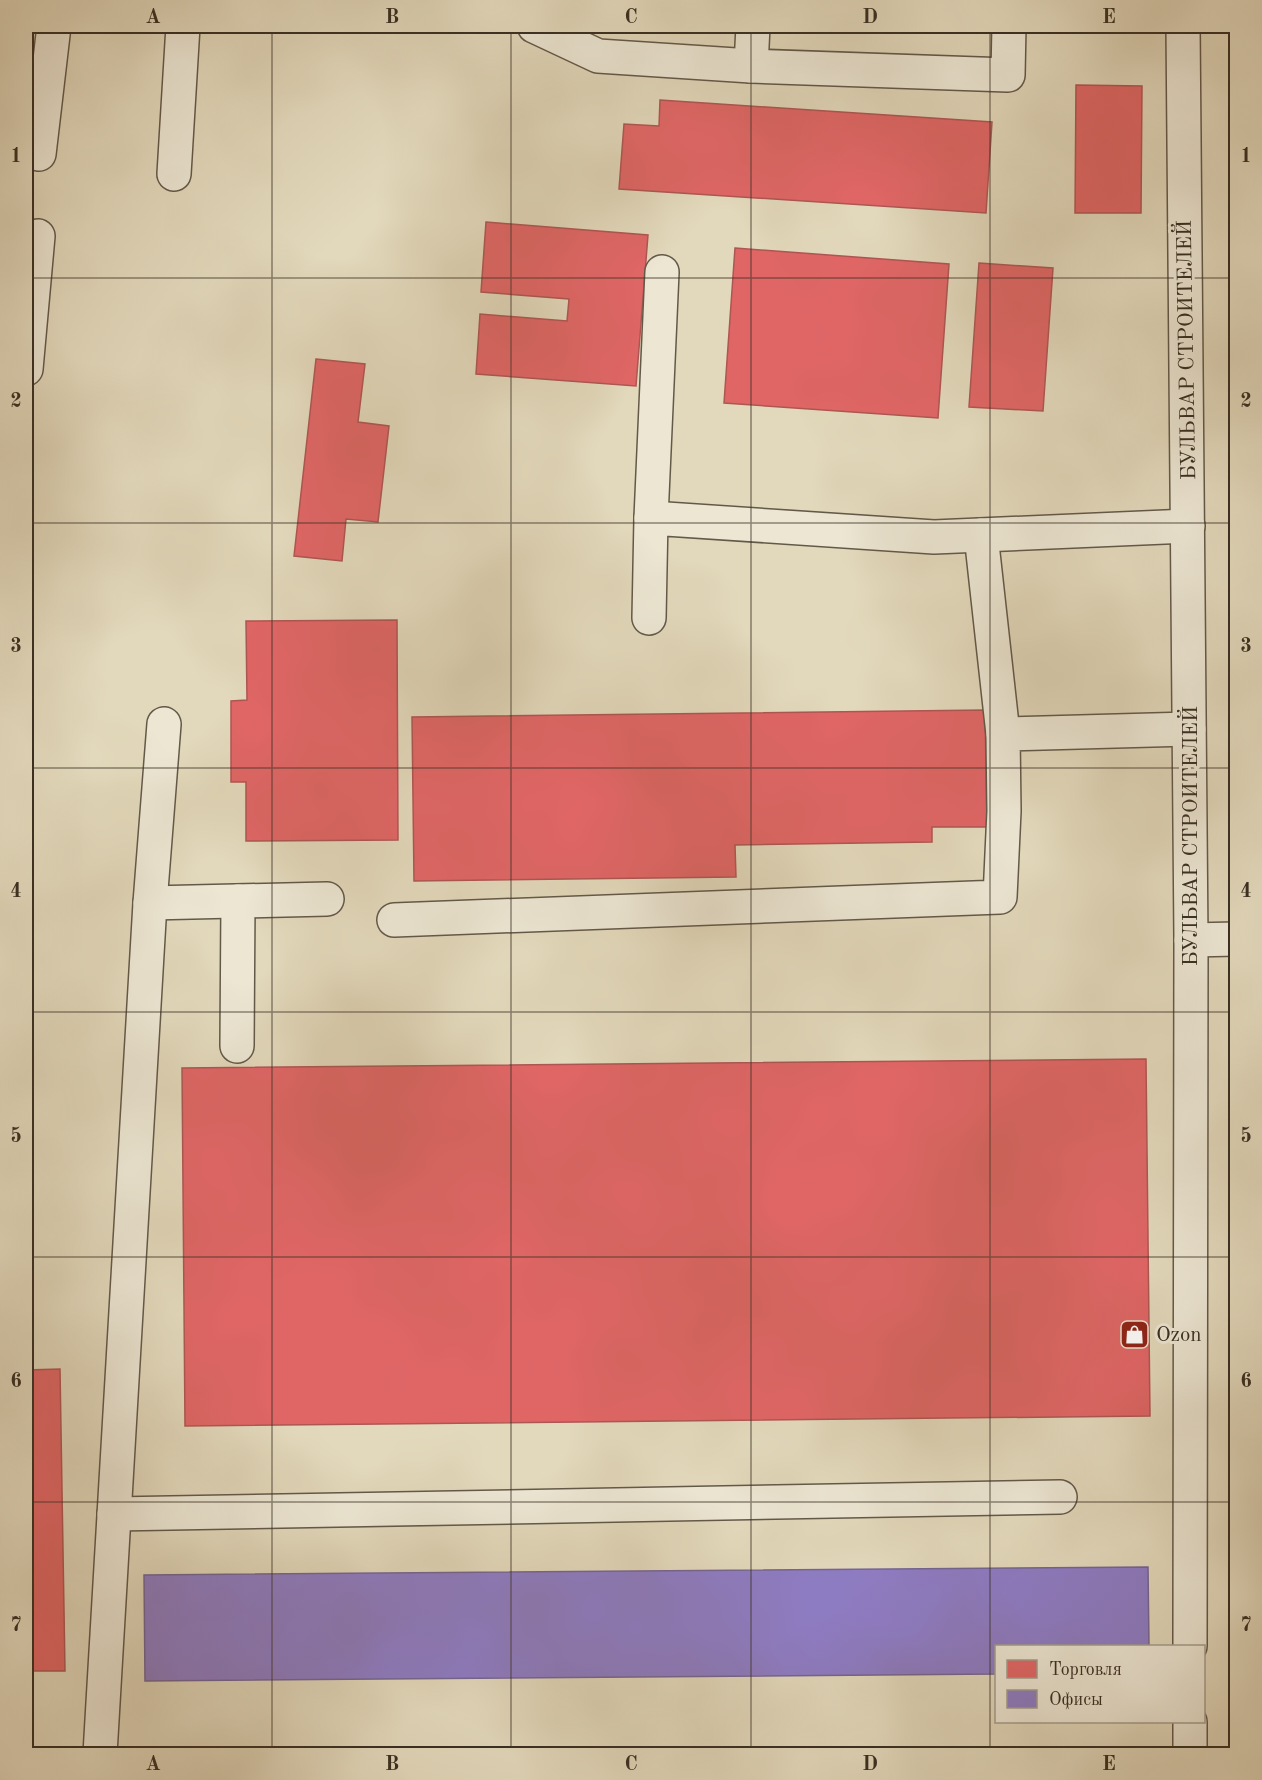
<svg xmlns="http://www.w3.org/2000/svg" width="1262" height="1780" font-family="'Old Standard TT',serif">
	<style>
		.shops { fill: #e06666; stroke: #ae5652; stroke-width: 1.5 }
		.offices { fill: #8e7cc3; stroke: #746593; stroke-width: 1.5 }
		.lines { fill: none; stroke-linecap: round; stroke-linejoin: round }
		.minor-casing { stroke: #635949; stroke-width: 36 }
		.path { stroke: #392f23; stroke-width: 4; stroke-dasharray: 4.5 3; stroke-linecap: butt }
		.minor { stroke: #ece6d3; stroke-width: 33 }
		.grid { fill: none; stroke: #392f23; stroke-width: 1.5; stroke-opacity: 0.55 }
		.labels { text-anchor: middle; stroke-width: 6; stroke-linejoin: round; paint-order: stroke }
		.street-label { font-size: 21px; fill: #392f23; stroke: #ece6d3 }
		.poi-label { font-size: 21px; fill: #392f23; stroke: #ece6d3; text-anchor: start }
		.neatline { fill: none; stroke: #392f23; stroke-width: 2 }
		.grid-label { font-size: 20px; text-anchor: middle; font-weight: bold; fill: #392f23 }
	</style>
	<rect width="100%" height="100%" fill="#e2d8bb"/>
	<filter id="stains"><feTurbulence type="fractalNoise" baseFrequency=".00333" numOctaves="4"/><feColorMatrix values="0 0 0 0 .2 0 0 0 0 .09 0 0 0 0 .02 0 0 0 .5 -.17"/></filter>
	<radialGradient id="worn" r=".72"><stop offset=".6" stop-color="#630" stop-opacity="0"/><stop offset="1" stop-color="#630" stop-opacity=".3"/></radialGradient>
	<!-- shops -->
	<g class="shops">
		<polygon points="1076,85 1142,86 1141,213 1075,213"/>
		<polygon points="660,100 992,122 986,213 619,189 624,124 659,126"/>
		<polygon points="486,222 648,235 636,386 476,374 480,314 567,321 569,299 481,292"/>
		<polygon points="735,248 949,264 938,418 724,403"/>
		<polygon points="979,263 1053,268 1043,411 969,407"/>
		<polygon points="316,359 365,364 358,422 389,426 378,522 346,519 342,561 294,556"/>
		<polygon points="397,620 398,840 246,841 246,782 231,782 231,701 247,700 246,621"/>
		<polygon points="985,710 987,827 932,827 932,842 735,845 736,877 414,881 412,717"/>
		<polygon points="1146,1059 1150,1416 185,1426 182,1068"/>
		<polygon points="60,1369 65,1671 26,1671 26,1370"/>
	</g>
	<!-- offices -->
	<polygon class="offices" points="1148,1567 1149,1646 996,1646 996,1674 145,1681 144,1575"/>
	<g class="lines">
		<defs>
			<g id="minor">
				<polyline points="534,26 598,56 751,66 1008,75 1009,26"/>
				<polyline points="1183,26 1191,940 1190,1646"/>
				<polyline points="751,66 753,26"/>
				<polyline points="39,154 54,26"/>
				<polyline points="174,174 183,26"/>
				<polyline points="26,369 38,236"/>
				<polyline points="651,518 662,272"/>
				<polyline points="981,535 1003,734"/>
				<polyline points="649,618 651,518 934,537 1188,526"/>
				<polyline points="150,903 327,899"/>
				<polyline points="394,920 1000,897 1004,811 1003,734 1189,729"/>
				<polyline points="1191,940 1236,939"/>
				<polyline points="237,1046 238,901"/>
				<polyline points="114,1514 1060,1497"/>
				<polyline points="100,1754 150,903 164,724"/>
				<polyline points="1190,1754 1190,1722"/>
			</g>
		</defs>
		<!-- minor casing -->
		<use href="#minor" class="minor-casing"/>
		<!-- path -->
		<g class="path">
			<polyline points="1224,1753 1236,1754"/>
			<polyline points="1082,1754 1157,1753"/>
		</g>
		<!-- minor -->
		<use href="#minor" class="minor"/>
	</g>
	<!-- grid -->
	<path class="grid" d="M272,26V1754M511,26V1754M751,26V1754M990,26V1754M26,278H1236M26,523H1236M26,768H1236M26,1012H1236M26,1257H1236M26,1502H1236"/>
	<!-- icons -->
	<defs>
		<symbol id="shop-square" viewBox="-11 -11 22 22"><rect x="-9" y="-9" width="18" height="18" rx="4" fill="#8f2418" stroke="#ece6d3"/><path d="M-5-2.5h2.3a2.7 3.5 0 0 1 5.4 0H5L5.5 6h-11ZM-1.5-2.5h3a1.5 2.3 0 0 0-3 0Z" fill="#fff"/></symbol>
	</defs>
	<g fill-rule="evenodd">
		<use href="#shop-square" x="1118" y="1318" width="33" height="33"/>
	</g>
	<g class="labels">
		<!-- street labels -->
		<g class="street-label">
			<text transform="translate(1186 350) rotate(-91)" y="7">БУЛЬВАР СТРОИТЕЛЕЙ</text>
			<text transform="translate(1190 836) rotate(-90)" y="7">БУЛЬВАР СТРОИТЕЛЕЙ</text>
		</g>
		<!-- poi labels -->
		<g class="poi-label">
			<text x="1156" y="1341">Ozon</text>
		</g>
	</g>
	<!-- margin -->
	<rect width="1262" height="1780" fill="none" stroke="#e2d8bb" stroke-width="66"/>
	<!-- legend -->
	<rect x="995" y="1645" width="210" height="78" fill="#ece6d3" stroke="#a49d8d" stroke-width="1.5"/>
	<rect x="1007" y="1660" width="30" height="18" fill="#e06666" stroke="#a49d8d" stroke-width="1.5"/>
	<text x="1049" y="1675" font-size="18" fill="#392f23">Торговля</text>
	<rect x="1007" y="1690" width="30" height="18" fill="#8e7cc3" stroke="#a49d8d" stroke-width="1.5"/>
	<text x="1049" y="1705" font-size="18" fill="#392f23">Офисы</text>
	<rect x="33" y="33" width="1196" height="1714" class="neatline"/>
	<g class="grid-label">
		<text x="153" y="23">A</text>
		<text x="392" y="23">B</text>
		<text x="631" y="23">C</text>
		<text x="870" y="23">D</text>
		<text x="1109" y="23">E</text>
		<text x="16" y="162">1</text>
		<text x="1246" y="162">1</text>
		<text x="16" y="407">2</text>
		<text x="1246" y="407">2</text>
		<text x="16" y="652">3</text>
		<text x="1246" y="652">3</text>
		<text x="16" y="897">4</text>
		<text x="1246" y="897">4</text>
		<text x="16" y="1142">5</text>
		<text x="1246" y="1142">5</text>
		<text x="16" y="1387">6</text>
		<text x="1246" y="1387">6</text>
		<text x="16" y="1631">7</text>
		<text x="1246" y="1631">7</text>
		<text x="153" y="1770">A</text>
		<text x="392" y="1770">B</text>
		<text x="631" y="1770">C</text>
		<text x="870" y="1770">D</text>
		<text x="1109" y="1770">E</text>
	</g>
	<rect width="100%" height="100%" filter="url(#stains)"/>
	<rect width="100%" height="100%" fill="url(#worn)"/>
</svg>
